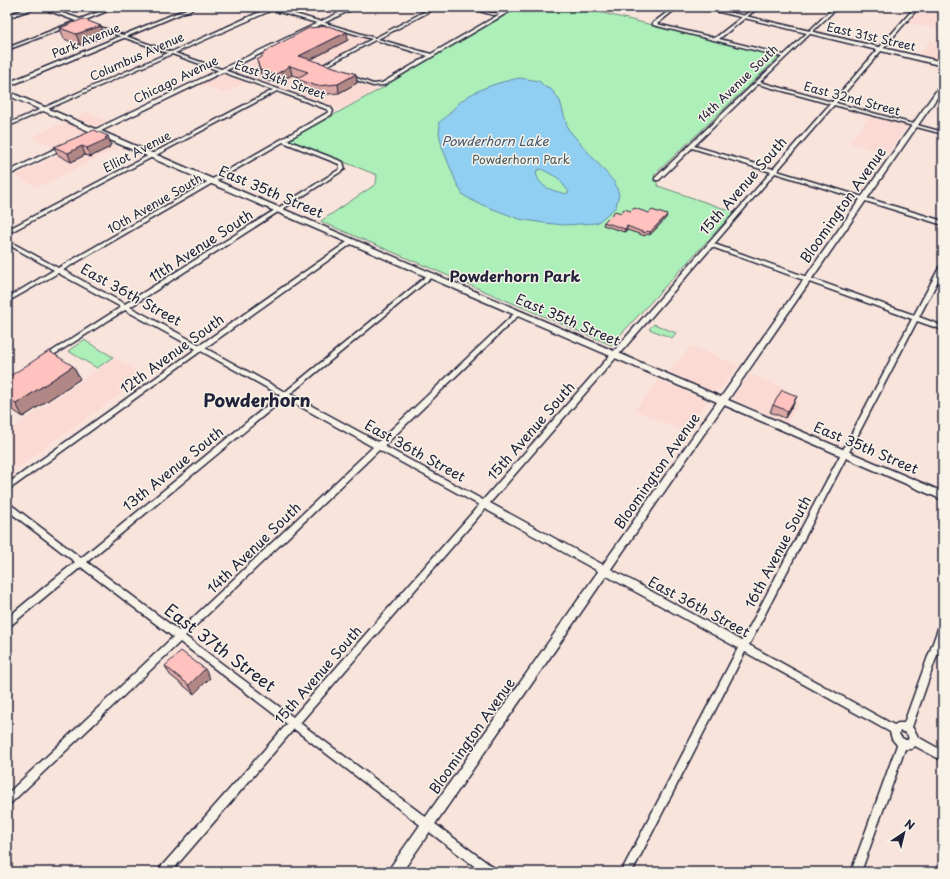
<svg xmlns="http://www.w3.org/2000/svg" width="950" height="879" font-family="'Playpen Sans',sans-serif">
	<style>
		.built { fill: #fbdad3 }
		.green { fill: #adefb8; stroke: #68887a }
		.water { fill: #90cff1; stroke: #648aa8; fill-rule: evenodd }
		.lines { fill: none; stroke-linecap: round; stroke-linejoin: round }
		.minor-casing { stroke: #22223b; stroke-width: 3 }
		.tertiary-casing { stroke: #22223b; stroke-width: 3 }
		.secondary-casing { stroke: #22223b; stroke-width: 3 }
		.minor { fill: #f7f3e8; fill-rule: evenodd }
		.tertiary { fill: #f7f3e8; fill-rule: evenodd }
		.secondary { fill: #f7f3e8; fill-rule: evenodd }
		.wall { fill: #dba7a4; stroke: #22223b }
		.shaded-wall { fill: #b28886; stroke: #22223b }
		.building { fill: #ffc2bf; stroke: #22223b }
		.labels { text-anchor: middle; stroke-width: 3; stroke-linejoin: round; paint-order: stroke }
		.far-street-label { font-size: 12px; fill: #22223b; stroke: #f7f3e8 }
		.far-park-label { font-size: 12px; fill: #45555a; stroke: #f7f3e8 }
		.far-water-label { font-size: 13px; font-style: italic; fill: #435672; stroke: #f7f3e8 }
		.street-label { font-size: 14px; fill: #22223b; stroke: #f7f3e8 }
		.neighbourhood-label { font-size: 15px; font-weight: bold; fill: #22223b; stroke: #f7f3e8 }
		.near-street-label { font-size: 17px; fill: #22223b; stroke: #f7f3e8 }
		.district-label { font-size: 18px; font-weight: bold; fill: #22223b; stroke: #f7f3e8 }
	</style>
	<rect width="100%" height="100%" fill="#f9e4dc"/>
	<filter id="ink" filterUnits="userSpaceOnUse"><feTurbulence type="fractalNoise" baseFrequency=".025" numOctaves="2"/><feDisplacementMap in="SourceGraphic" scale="8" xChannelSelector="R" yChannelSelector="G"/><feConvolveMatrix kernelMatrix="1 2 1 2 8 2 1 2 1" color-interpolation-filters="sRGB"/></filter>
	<g filter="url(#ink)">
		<!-- built -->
		<g class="built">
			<polygon points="889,7 922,7 943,11 943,30 907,23 916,13"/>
			<polygon points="323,26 369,39 314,68 376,89 342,109 233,71"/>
			<polygon points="930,40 943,43 943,62 918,56"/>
			<polygon points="222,74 224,75 246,82 224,93 200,84"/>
			<polygon points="87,112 108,121 99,126 93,126 75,118"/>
			<polygon points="871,115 907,126 887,154 849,143"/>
			<polygon points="66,121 87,131 54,147 32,137"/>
			<polygon points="95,138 118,148 38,187 14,176"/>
			<polygon points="691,346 738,365 720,390 712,391 669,372"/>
			<polygon points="115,358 146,376 7,475 7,432"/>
			<polygon points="750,374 789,390 784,397 799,403 787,423 735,400 734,396"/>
			<polygon points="659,380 707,401 685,432 635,410"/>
		</g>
		<!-- green -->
		<g class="green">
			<polygon points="519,7 578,7 780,56 654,175 658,186 734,212 611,345 322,222 321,221 376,184 377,175 288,140 386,86 385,85"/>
			<polygon points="654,324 676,333 672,338 649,329"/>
			<polygon points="84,340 113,357 97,368 68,351"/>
		</g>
		<!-- water -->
		<path class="water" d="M520,78L539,81L545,87L551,89L560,101L568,129L615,183L619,194L616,207L597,223L564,225L544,223L519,219L475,202L463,195L456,182L442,147L439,132L440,126L438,123C448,116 450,112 458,104C474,89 499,82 520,78ZM541,169L557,177L569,192L566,194C552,190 538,188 536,171Z"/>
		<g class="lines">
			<defs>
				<g id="minor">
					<path d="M39,7H44L80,19L112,7H117L83,21L171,52L271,7H277L275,8L375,38L433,7H438L378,39L431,54L500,14L493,15L466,7C476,7 485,13 495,13C505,12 509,7 517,7L384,85L373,86L345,76L348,75L373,84L382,83L428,56L375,40L321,69H319V67L372,39L272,10L175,53L330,107L333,111L331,115L287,140L343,162L345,169L130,307L200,345L350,240H354V242L205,348L285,392L429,274H433V276L290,394L378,442L516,312H520L521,313L520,314L384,446L483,500L771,172L692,148L659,180H655V178L782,57L653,25V23L674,7H678L657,24L715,38L755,7H759L719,39L784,55L834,7H838L760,82L832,102L915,7H919L836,103L943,132V134L834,105L777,171L943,221V225L775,173L714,244L914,315L940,266L943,264V271L919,317L943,326V330L917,321L749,645L894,725L898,723H904L939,626L940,623L943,622V638L912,727L915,731L918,737L943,751V761L915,746L911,749H905L861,872H851L897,745L892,739L890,732L745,652L632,872H621L738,648L485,509L300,723L494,868L495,872H482L294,729L171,872H159L160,868L287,724L180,642L10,804L7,806V794L173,637L81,567L10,626L7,627V618L75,562L7,510V503L10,504L81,558L280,395L201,351L7,491V484L196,349L125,310L47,359H43L42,358L43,357L121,307L58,273L7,302V298L54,270L7,244V240L58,268L327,113L329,111L326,109L277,91L7,234V230L273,90L172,54L7,127V124L168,53L80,22L7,50V48L76,21ZM758,84L830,104L773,169L694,146ZM283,142L339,164L340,169L125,304L63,270ZM712,247L912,319L742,641L490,503ZM285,398L373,447L179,631L87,562ZM379,450L479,505L293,717L185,636ZM900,731C905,732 910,735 908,740C904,740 901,738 899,734Z"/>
					<polygon points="594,7 598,7 594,10 592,9"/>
				</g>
				<g id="tertiary">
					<polygon points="31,7 38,7 7,18 7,15"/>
					<polygon points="191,7 197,7 7,87 7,83"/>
					<polygon points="351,7 357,7 101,131 721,397 941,84 943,83 943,89 728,400 943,492 943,500 724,405 402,872 387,872 717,402 96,134 91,134 91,132 7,95 7,91 9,92 96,129"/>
					<polygon points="699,7 707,7 943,62 943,66"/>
					<polygon points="67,143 69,144 69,146 7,176 7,172"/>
				</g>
				<polygon id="secondary" points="929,7 943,7 943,11 930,8"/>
			</defs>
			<!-- minor casing -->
			<use href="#minor" class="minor-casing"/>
			<!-- tertiary casing -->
			<use href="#tertiary" class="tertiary-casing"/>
			<!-- secondary casing -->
			<use href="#secondary" class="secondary-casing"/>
			<!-- minor -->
			<use href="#minor" class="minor"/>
			<!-- tertiary -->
			<use href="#tertiary" class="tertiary"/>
			<!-- secondary -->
			<use href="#secondary" class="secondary"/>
		</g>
		<!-- wall -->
		<g class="wall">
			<polygon points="60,28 104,37 80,45 64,39"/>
			<polygon points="348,40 310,60 356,74 357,83 339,93 318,95 297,88 296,79 299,77 292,75 276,83 262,79 257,60"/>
			<polygon points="108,136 111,145 109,146 110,147 90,157 85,155 71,162 58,155 54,147"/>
			<polygon points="631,211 666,218 650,235 647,234 645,236 627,230 624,232 603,225 604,222 621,213"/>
			<polygon points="7,378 80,379 23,417 7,406"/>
			<polygon points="794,403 785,418 770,412 773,405"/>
			<polygon points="165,666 210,678 194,694 170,675"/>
		</g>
		<!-- shaded-wall -->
		<g class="shaded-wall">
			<polygon points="101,26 104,37 80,45 76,34"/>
			<polygon points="347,32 348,40 300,65 299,56"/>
			<polygon points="290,66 292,75 276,83 275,75"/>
			<polygon points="356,74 357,83 339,93 338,84"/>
			<polygon points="108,136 111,145 109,146 110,147 90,157 87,148"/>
			<polygon points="82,146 85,155 71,162 68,153"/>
			<polygon points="667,215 666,218 650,235 650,232"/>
			<polygon points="627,226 627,230 624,232 625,229"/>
			<polygon points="73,366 80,379 23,417 16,404"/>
			<polygon points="797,396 794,403 785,418 788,411"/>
			<polygon points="205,669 210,678 194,694 189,685"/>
		</g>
		<!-- building -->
		<g class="building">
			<polygon points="83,19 101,26 76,34 60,28"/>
			<polygon points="328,26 347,32 299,56 356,74 338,84 317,86 296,79 308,72 290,66 275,75 260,70 257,60 262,57 262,54 269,50 269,49 309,28"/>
			<polygon points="94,130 108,136 105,138 107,139 87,148 82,146 68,153 54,147"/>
			<polygon points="634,208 649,213 652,210 667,215 650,232 647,231 645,233 627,226 625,229 604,222 615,211 621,213 624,209 631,211"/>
			<polygon points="49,351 73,366 16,404 7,398 7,378"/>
			<polygon points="782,390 797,396 788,411 773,405"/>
			<polygon points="181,651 205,669 189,685 165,666"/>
		</g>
	</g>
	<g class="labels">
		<!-- far-street labels -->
		<g class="far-street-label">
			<text transform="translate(871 37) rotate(13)" y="4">East 31st Street</text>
			<text transform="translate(86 41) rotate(-22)" y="4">Park Avenue</text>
			<text transform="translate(137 57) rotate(-24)" y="4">Columbus Avenue</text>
			<text transform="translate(176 80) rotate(-26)" y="4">Chicago Avenue</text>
			<text transform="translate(280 80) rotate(19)" y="4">East 34th Street</text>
			<text transform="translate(738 84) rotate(-44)" y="4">14th Avenue South</text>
			<text transform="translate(852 99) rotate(15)" y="4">East 32nd Street</text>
			<text transform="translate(137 152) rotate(-28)" y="4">Elliot Avenue</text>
			<text transform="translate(155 204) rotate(-30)" y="4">10th Avenue South</text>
		</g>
		<!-- far-park labels -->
		<g class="far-park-label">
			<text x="521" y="164">Powderhorn Park</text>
		</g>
		<!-- far-water labels -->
		<g class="far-water-label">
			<text x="495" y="146">Powderhorn Lake</text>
		</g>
		<!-- street labels -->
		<g class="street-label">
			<text transform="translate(743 186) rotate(-49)" y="5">15th Avenue South</text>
			<text transform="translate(271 192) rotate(23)" y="5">East 35th Street</text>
			<text transform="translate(843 205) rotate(-55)" y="5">Bloomington Avenue</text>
			<text transform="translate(201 246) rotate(-33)" y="5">11th Avenue South</text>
			<text transform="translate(131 295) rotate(29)" y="5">East 36th Street</text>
			<text transform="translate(568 320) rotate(23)" y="5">East 35th Street</text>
			<text transform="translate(172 354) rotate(-36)" y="5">12th Avenue South</text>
			<text transform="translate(531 431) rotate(-49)" y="5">15th Avenue South</text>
			<text transform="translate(866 448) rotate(23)" y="5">East 35th Street</text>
			<text transform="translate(415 451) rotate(29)" y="5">East 36th Street</text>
			<text transform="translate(173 469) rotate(-39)" y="5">13th Avenue South</text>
			<text transform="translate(657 471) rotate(-55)" y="5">Bloomington Avenue</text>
			<text transform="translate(254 548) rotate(-44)" y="5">14th Avenue South</text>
			<text transform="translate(778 552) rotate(-62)" y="5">16th Avenue South</text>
			<text transform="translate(699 607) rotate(28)" y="5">East 36th Street</text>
			<text transform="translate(318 675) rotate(-49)" y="5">15th Avenue South</text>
			<text transform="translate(472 736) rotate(-55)" y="5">Bloomington Avenue</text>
		</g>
		<!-- neighbourhood labels -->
		<g class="neighbourhood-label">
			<text x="515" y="282">Powderhorn Park</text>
		</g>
		<!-- near-street labels -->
		<g class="near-street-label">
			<text transform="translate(220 648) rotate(37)" y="6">East 37th Street</text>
		</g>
		<!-- district labels -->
		<g class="district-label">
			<text x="257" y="407">Powderhorn</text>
		</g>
	</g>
	<!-- margin -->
	<rect width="950" height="879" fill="none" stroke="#f7f3e8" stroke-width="24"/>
	<rect x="12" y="12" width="926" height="855" fill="none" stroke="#22223b" stroke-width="1.5" filter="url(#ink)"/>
	<!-- north arrow -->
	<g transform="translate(904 833) rotate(35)" stroke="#f7f3e8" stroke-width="3" paint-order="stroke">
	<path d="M0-3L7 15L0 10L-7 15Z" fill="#22223b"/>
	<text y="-6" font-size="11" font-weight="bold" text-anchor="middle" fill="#22223b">N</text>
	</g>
</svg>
